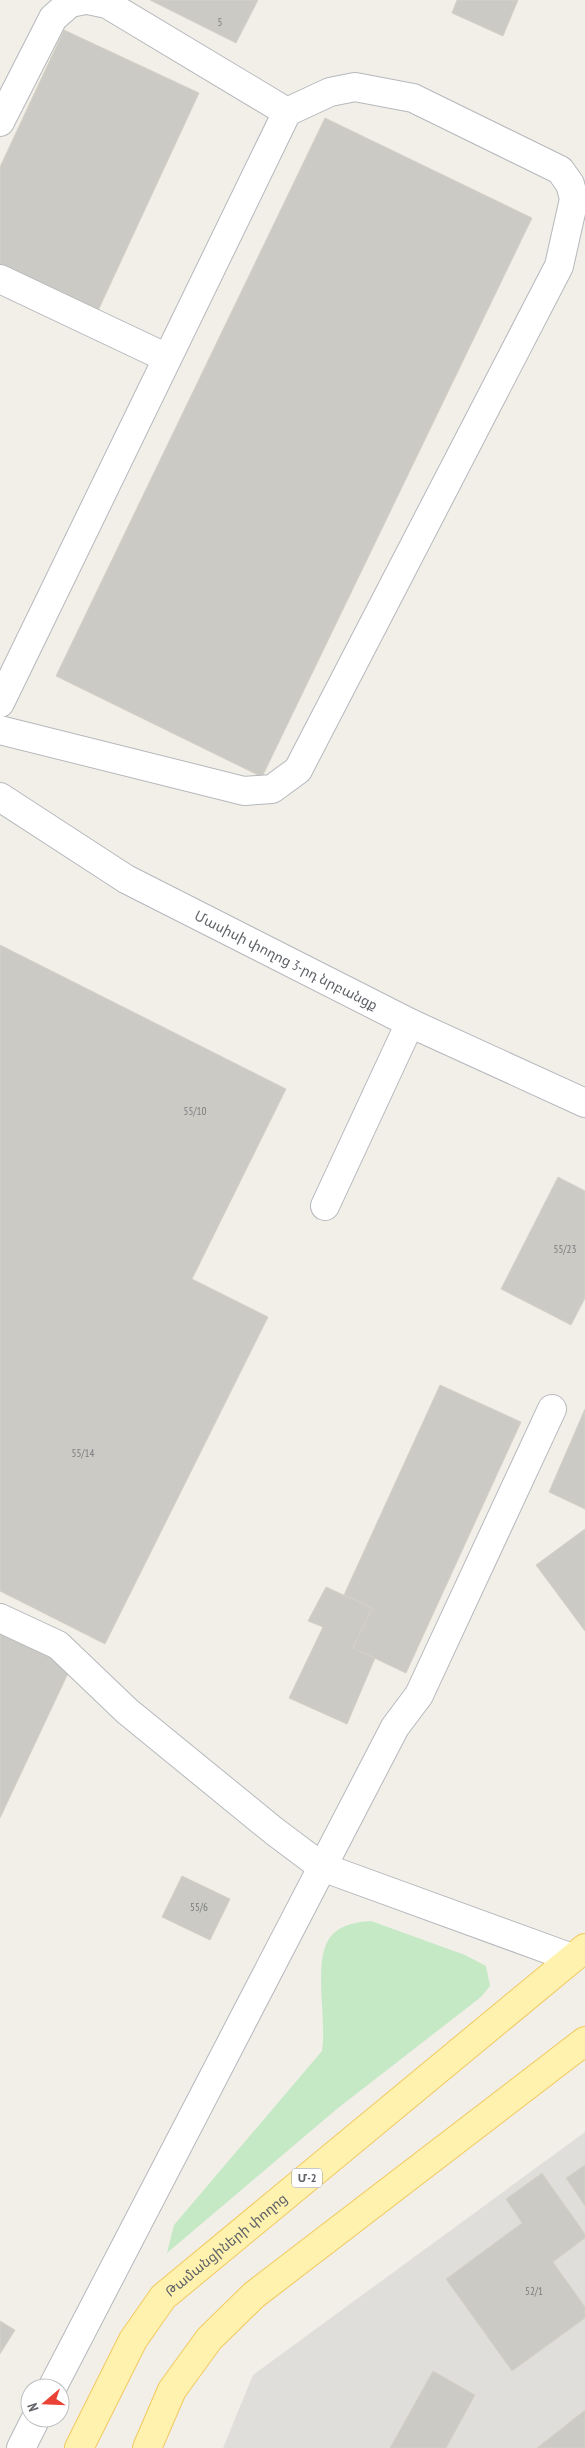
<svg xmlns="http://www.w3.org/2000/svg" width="585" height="2448" font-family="'PT Sans Narrow','Noto Sans Armenian',sans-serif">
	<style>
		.industrial { fill: #e0deda }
		.green { fill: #c5e8c5 }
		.building { fill: #cccac5; stroke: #d6d1c6 }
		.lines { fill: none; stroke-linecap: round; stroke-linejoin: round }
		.minor-casing { stroke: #b5b8bc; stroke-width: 30 }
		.major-casing { stroke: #f2c960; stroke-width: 30 }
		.minor { stroke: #fff; stroke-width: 28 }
		.major { stroke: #fff2af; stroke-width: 28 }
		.labels { text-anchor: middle; stroke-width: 4; stroke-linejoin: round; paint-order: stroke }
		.number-label { font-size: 11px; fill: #7a7d7f }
		.shield { fill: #fff; stroke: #8f9295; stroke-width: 1 }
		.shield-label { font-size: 12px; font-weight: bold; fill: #5f6368 }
		.street-label { font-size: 14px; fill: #5f6368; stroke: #fff }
	</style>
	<rect width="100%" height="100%" fill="#f1efe8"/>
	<!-- industrial -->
	<polygon class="industrial" points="585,2132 585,2448 223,2448 253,2375"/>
	<!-- green -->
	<path class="green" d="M371,1921L465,1955L486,1966L490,1986L481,1997L338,2108L167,2253L174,2225L322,2051C327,2020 313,1963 329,1939C338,1925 356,1922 371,1921Z"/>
	<!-- building -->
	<g class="building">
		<polygon points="150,0 258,0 236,43"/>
		<polygon points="457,0 518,0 503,36 452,13"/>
		<polygon points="64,30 199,93 96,315 0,270 0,167"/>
		<polygon points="325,118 532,218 262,777 56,676"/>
		<polygon points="0,945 286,1089 192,1279 268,1317 105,1644 0,1591"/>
		<polygon points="558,1177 585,1191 585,1298 571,1325 501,1289"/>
		<polygon points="440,1385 521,1422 406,1673 353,1648 372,1608 344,1595"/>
		<polygon points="585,1409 585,1509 549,1492"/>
		<polygon points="585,1529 585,1631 536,1565"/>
		<polygon points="326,1587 372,1608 353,1648 375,1658 347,1724 289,1698 323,1627 308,1621"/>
		<polygon points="0,1634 71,1667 0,1818"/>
		<polygon points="182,1876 230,1899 210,1940 162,1917"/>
		<polygon points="585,2165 585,2206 566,2178"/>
		<polygon points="542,2173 585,2234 585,2238 553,2262 585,2307 585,2318 512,2371 446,2279 522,2223 506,2199"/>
		<polygon points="0,2321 15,2330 0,2354"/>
		<polygon points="433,2371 475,2395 446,2448 390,2448"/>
		<polygon points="585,2410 585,2448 537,2448"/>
	</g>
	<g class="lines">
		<defs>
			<g id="minor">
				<polyline points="88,0 107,4 287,112"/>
				<polyline points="0,122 53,18 70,3 85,0"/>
				<polyline points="0,279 167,358"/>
				<polyline points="0,703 287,112 330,92 355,87 413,98 560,170 570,184 574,199 559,266 298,770 272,789 244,791 0,730"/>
				<path id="s1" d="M0,797L126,879L410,1023L585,1103"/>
				<polyline points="325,1206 410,1023"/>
				<polyline points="0,1618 58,1645 127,1711 274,1831 322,1867 572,1958"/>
				<polyline points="52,2388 395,1727 419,1695 552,1409"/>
				<polyline points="21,2448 36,2418"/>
			</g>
			<g id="major">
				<path id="s2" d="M79,2448L133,2340L163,2297L585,1948"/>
				<polyline points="147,2448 172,2390 209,2339 254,2295 585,2041"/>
			</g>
		</defs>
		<!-- minor casing -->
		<use href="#minor" class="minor-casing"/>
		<!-- major casing -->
		<use href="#major" class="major-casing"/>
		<!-- minor -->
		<use href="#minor" class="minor"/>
		<!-- major -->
		<use href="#major" class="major"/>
	</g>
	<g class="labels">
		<!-- number labels -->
		<g class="number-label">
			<text x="220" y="26">5</text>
			<text x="195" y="1115">55/10</text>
			<text x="565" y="1253">55/23</text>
			<text x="83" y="1457">55/14</text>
			<text x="199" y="1911">55/6</text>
			<text x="534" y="2295">52/1</text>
		</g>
		<!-- shield labels -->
		<rect class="shield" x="292" y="2168.5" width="30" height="19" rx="4"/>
		<g class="shield-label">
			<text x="307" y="2182">Մ-2</text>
		</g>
		<!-- street labels -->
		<g class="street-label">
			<text dy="5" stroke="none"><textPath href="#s1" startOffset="330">Մասիսի փողոց 3-րդ նրբանցք</textPath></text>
			<text dy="5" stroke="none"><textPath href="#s2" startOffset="255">Թամանցիների փողոց</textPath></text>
		</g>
	</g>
	<!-- north arrow -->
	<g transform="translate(45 2403) rotate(251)"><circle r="24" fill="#ffffff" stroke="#bfc1c3"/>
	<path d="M0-4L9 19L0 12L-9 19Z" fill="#ea4335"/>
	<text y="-8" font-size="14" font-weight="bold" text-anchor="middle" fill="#5f6368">N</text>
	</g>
</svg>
